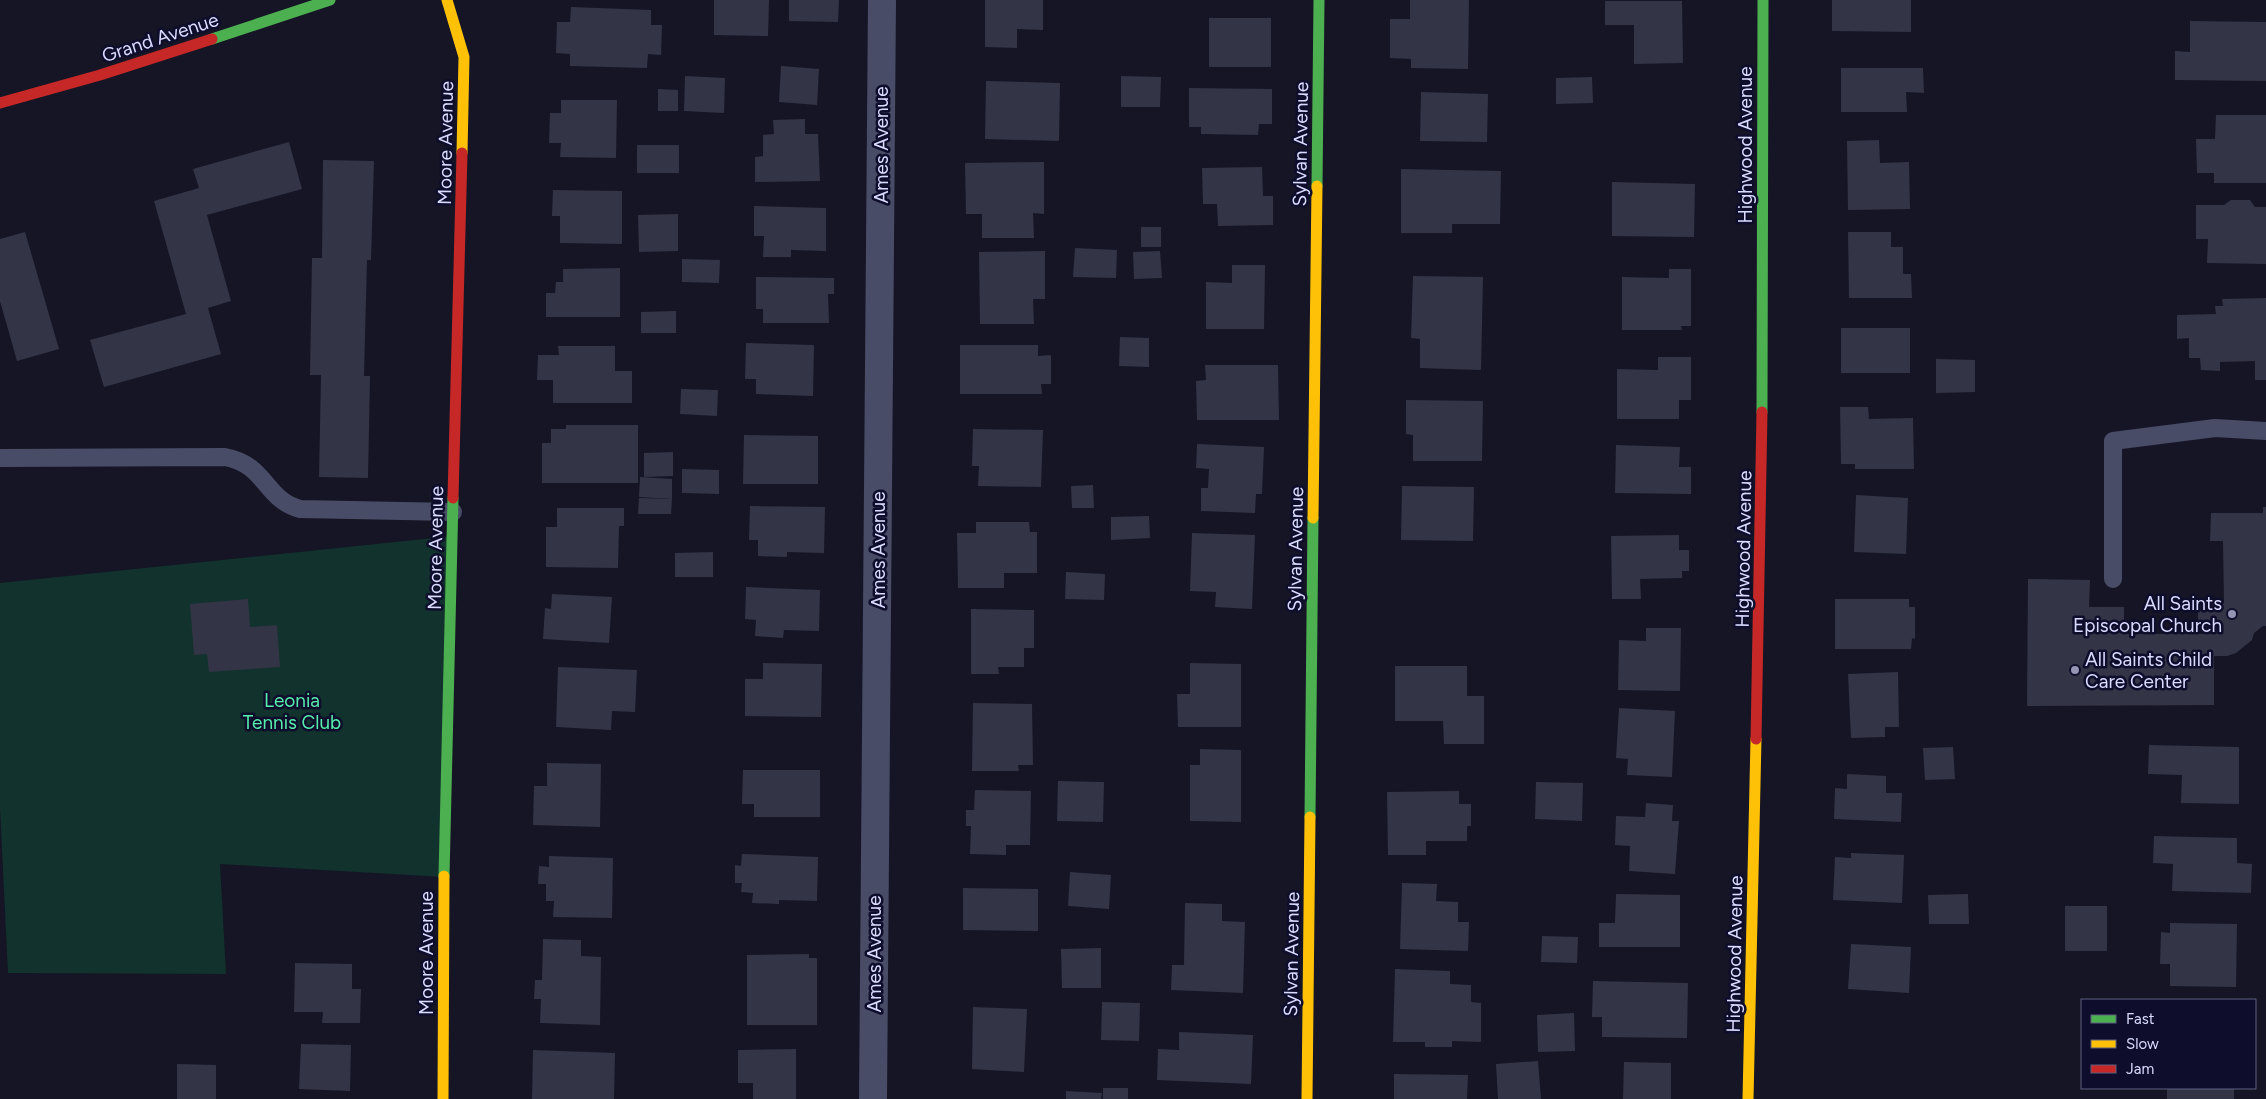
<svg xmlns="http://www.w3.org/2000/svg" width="2266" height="1099" font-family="Figtree,sans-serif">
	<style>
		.green { fill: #11322d }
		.building { fill: #333446 }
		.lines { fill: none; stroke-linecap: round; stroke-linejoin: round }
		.lane { stroke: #494c66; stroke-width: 18 }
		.street { stroke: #494c66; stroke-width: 28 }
		.fast { stroke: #4caf50; stroke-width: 11 }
		.slow { stroke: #ffc107; stroke-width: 11 }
		.jam { stroke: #c62828; stroke-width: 11 }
		.poi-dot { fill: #9496b3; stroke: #0e0e2c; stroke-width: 2 }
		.labels { text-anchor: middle; stroke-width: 5; stroke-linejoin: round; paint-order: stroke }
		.street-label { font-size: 19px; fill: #d9dbff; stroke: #0e0e2c }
		.poi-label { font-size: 19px; fill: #d9dbff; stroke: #0e0e2c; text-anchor: end }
		.park-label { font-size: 19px; fill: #57edad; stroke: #0e0e2c }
	</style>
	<rect width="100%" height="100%" fill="#151525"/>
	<!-- green -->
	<polygon class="green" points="453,536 444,877 220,864 226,974 8,973 0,808 0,583"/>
	<!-- building -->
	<g class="building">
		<polygon points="714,0 769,0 768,36 714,35"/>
		<polygon points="789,0 839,0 838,22 789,21"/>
		<polygon points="985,0 1043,0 1043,30 1017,29 1017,48 985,47"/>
		<polygon points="1410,0 1469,0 1468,69 1411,68 1411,59 1390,58 1390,19 1410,19"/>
		<polygon points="1832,0 1911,0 1911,32 1832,31"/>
		<polygon points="1605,1 1682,1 1683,63 1634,64 1634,25 1605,25"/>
		<polygon points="571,7 651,10 651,25 662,25 661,55 648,54 647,68 570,66 570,54 556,53 557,22 570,22"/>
		<rect x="1209" y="18" width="62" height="49"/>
		<polygon points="2190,21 2266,22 2266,81 2175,80 2175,51 2190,52"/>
		<polygon points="781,66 819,69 817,105 779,102"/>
		<polygon points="1841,68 1923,68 1924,93 1906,92 1907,112 1841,112"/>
		<polygon points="685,76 725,78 724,113 684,111"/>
		<polygon points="1121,76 1161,77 1160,107 1121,107"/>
		<polygon points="1592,77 1593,103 1556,104 1556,78"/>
		<polygon points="986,81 1060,83 1059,141 985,139"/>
		<polygon points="1189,88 1272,89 1272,124 1259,124 1258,135 1201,134 1201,127 1189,127"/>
		<polygon points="658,89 678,90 678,111 658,111"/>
		<polygon points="1421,92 1488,94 1487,142 1420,141"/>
		<polygon points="561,100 617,100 616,158 560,157 561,143 549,143 550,113 561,113"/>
		<polygon points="2216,115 2266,115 2266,183 2214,183 2214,173 2197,173 2196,139 2215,139"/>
		<polygon points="805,119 805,134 818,134 820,181 755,182 755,157 763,156 763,135 774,134 773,120"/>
		<polygon points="1879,140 1880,163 1909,162 1910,209 1848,210 1847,141"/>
		<polygon points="289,142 302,189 207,215 231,301 208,308 221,354 104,387 90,340 186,314 154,201 199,188 193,169"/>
		<rect x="637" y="145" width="42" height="28"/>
		<polygon points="323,160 374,161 371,260 367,260 364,376 370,376 368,478 319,477 321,375 310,375 312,258 322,258"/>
		<polygon points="1044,162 1044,214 1033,213 1034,238 982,238 982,214 966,214 965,163"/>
		<polygon points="1262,167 1263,196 1273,196 1273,225 1218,226 1217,204 1203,204 1202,168"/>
		<polygon points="1401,169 1501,171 1500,224 1452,224 1452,233 1401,233"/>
		<polygon points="1612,182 1695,184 1694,237 1612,236"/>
		<polygon points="553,190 622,191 622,244 560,243 560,216 552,216"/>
		<polygon points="2231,200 2250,200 2255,207 2266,207 2266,264 2207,263 2208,239 2196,239 2196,205 2224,205"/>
		<polygon points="754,206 826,208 826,251 791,250 791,257 763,257 764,236 754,236"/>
		<polygon points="678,214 678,251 639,252 638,215"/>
		<rect x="1141" y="227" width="20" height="20"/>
		<polygon points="25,232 59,349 17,361 0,301 0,239"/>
		<polygon points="1848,232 1891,232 1891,247 1903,247 1903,274 1911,274 1912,298 1849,298"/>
		<polygon points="1075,248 1117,250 1116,278 1073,277"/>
		<polygon points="1045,251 1045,299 1033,299 1034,324 980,324 979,252"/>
		<polygon points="1160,251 1162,278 1134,279 1133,252"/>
		<polygon points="682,259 720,260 719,283 682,282"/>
		<polygon points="1232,265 1265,265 1264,329 1206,329 1206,282 1232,283"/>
		<polygon points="620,268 620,317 546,317 546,293 555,293 556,282 563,282 563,269"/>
		<polygon points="1669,269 1691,269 1691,326 1681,326 1682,330 1622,330 1622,277 1669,278"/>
		<polygon points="1413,276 1483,277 1481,370 1420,368 1420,339 1411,338"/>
		<polygon points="756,277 834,278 834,294 828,294 829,323 763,323 763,309 756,309"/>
		<polygon points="2266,298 2266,380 2255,380 2255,361 2220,362 2220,371 2201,370 2200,358 2189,358 2189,338 2177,339 2177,315 2216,314 2215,306 2223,306 2222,299"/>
		<polygon points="676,311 676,333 641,333 641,312"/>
		<rect x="1841" y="328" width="69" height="45"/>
		<polygon points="1120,337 1149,338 1149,367 1119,366"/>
		<polygon points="746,343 814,345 813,396 756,394 756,379 745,379"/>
		<polygon points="960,345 1038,345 1038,356 1051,355 1051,384 1041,384 1042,394 960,394"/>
		<polygon points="558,346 615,346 615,371 632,371 632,403 553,403 553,380 537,380 538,355 559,355"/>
		<polygon points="1658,357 1691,357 1691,400 1679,400 1679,419 1617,419 1617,369 1658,370"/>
		<polygon points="1936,359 1975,360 1975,392 1936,393"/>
		<polygon points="1205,365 1278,365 1279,420 1197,420 1196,381 1206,380"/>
		<polygon points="681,389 718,390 717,416 680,414"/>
		<polygon points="1406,400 1483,401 1482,461 1413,461 1413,435 1406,434"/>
		<polygon points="1840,407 1868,407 1869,419 1913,418 1914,469 1855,469 1855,464 1841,464"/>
		<polygon points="566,425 638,425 638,483 542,483 542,443 551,443 551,429 566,429"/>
		<polygon points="973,429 1043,430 1041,487 978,486 979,466 972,466"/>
		<polygon points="744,435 818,436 818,484 743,484"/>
		<polygon points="1197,444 1264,447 1262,494 1256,494 1255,513 1201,511 1201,488 1208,488 1209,469 1196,468"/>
		<polygon points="1616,445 1680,447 1679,467 1691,467 1691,494 1615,493"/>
		<polygon points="673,452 673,476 644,477 644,453"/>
		<polygon points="682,469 719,470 719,494 682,493"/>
		<polygon points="640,477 672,479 672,499 639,497"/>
		<polygon points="1093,485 1094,508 1072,508 1071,486"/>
		<polygon points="1402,486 1474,487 1473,541 1401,540"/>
		<polygon points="1856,495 1908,498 1906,554 1854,552"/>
		<polygon points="639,498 672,499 671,514 638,514"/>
		<polygon points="750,506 825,507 824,553 787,552 787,557 758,556 758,540 749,540"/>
		<polygon points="2263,507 2266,507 2266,626 2263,626 2254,633 2252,640 2236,653 2227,656 2214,656 2214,705 2027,706 2028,579 2090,580 2089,607 2124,607 2124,634 2214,634 2215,624 2198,623 2198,604 2224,603 2223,541 2210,541 2211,513 2263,513"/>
		<polygon points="557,508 624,508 624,526 619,526 618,568 546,567 546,527 557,527"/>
		<polygon points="1149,516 1150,538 1111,540 1111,517"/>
		<polygon points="976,522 1029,522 1030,532 1037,532 1037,573 1004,573 1004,588 958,588 957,533 976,533"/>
		<polygon points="1192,533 1255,535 1252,609 1215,607 1216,592 1190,591"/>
		<polygon points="1679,535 1679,550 1689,550 1689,571 1682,571 1682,578 1640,579 1641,599 1612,599 1611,536"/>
		<polygon points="713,552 713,577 675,577 675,553"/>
		<polygon points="1066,572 1105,574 1104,600 1065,599"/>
		<polygon points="746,587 820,590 819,631 784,630 783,638 755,636 756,620 745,619"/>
		<polygon points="552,594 612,597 609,643 543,639 545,608 551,609"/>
		<polygon points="248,599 250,627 277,625 280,667 209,672 207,654 194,655 190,604"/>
		<polygon points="1835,599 1909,599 1909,607 1915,607 1915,639 1912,638 1911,649 1835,649"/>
		<polygon points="971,609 1034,610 1034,648 1024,648 1024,667 998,667 999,674 971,674"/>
		<polygon points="1646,628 1681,628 1680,691 1618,690 1619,640 1646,641"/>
		<polygon points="763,663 822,664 821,717 745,716 745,679 763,679"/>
		<polygon points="1190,663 1241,664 1241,727 1178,727 1177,694 1190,694"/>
		<polygon points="1395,666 1467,666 1467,696 1484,696 1484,744 1444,744 1443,721 1395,721"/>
		<polygon points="558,667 637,670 635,712 612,711 611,730 556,727"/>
		<polygon points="1898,672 1899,727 1885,727 1885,737 1851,738 1848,674"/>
		<polygon points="973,703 1032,704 1033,765 1018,765 1019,771 972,771"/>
		<polygon points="1619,708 1675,711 1672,777 1627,775 1628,759 1616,758"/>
		<polygon points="2149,745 2239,747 2239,804 2181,803 2182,775 2148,774"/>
		<polygon points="1953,747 1955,779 1925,780 1923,748"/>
		<polygon points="1200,749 1241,750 1241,822 1190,821 1190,765 1200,765"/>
		<polygon points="547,763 601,764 600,827 533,825 534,786 547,786"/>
		<polygon points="743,770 820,770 820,817 754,817 754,804 742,804"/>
		<polygon points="1847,774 1886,776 1886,793 1902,793 1901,822 1834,819 1835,788 1847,789"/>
		<polygon points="1058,781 1104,782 1103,822 1057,821"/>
		<polygon points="1536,782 1583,783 1582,821 1535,819"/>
		<polygon points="975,790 1031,791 1030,845 1006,845 1006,855 970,854 971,826 966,826 966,810 974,810"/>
		<polygon points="1459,791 1459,804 1471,804 1471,826 1467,826 1467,841 1426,841 1426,855 1388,855 1387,792"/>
		<polygon points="1646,803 1673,805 1672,821 1679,821 1675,874 1629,871 1630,846 1615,845 1616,816 1645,817"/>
		<polygon points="2154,836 2237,838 2237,863 2252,864 2251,893 2172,891 2173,864 2153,863"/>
		<polygon points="1851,853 1904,855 1902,903 1833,900 1835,857 1851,858"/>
		<polygon points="742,854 818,857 817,901 779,900 779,904 752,903 753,893 741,892 742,883 735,883 735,865 741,866"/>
		<polygon points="549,856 613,858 612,918 553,917 554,901 546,901 546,884 538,884 539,866 549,867"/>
		<polygon points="1070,872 1111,875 1109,909 1068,906"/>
		<polygon points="1402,883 1437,884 1436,901 1458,902 1458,922 1469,922 1468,951 1400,949"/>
		<polygon points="963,888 1038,889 1038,931 963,930"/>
		<polygon points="1616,894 1680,895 1680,947 1599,947 1599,923 1615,923"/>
		<polygon points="1968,894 1969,924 1929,924 1928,895"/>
		<polygon points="1185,903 1222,904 1222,921 1245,922 1243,993 1171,990 1172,965 1184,965"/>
		<rect x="2065" y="906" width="42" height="45"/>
		<polygon points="2170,923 2237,924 2236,987 2170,986 2170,964 2160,964 2161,932 2170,933"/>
		<polygon points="1542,936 1578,937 1577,963 1541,962"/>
		<polygon points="543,939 581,940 581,956 601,957 600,1025 540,1023 541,999 534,999 535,980 542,980"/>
		<polygon points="1851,944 1911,947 1909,993 1848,989"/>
		<polygon points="1101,948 1101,988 1062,988 1061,949"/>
		<polygon points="809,954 809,958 817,958 817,1025 747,1025 747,955"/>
		<polygon points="295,963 352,964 352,989 361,989 360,1023 322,1023 323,1012 294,1012"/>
		<polygon points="1395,969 1450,971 1450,984 1471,985 1471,1002 1481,1003 1481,1042 1452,1041 1452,1047 1425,1047 1425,1042 1393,1042"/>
		<polygon points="1593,981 1688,983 1687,1038 1602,1037 1602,1017 1592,1017"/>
		<polygon points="1102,1002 1140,1003 1139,1041 1101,1040"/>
		<polygon points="973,1007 1027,1009 1024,1072 972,1069"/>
		<polygon points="1574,1013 1575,1051 1538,1052 1537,1015"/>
		<polygon points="1179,1032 1253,1035 1251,1084 1157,1080 1158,1049 1179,1050"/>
		<polygon points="301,1044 351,1045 350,1091 299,1089"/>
		<polygon points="796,1049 796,1099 753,1099 753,1083 738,1083 738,1050"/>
		<polygon points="533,1050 615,1053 614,1099 532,1099"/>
		<polygon points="1538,1061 1541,1099 1498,1099 1496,1064"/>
		<polygon points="1624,1062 1671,1063 1671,1099 1623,1099"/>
		<polygon points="177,1064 216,1065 216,1099 177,1099"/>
		<polygon points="1394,1074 1468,1075 1467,1099 1394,1099"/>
		<rect x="1103" y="1088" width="25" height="11"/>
		<polygon points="2167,1088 2234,1089 2234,1099 2167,1099"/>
		<polygon points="1066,1091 1102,1093 1101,1099 1066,1099"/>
	</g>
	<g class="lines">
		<!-- lane -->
		<g class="lane">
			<path d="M0,458L225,457C267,465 264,499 300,509L453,512"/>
			<polyline points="2113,579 2113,441 2215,428 2266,431"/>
		</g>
		<!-- street -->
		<polyline class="street" points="873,1099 882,0"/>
		<!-- fast -->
		<g class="fast">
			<polyline points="212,39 330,0"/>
			<polyline points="1317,186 1319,0"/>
			<polyline points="1762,412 1763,0"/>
			<polyline points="1310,817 1313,518"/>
			<polyline points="444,876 453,498"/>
		</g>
		<!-- slow -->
		<g class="slow">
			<polyline points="447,0 464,57 462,153"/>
			<polyline points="1313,518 1317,186"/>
			<polyline points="443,1099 444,876"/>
			<polyline points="1307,1099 1310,817"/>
			<polyline points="1748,1099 1756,739"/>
		</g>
		<!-- jam -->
		<g class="jam">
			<polyline points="0,103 100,75 212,39"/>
			<polyline points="453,498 462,153"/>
			<polyline points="1756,739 1762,412"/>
		</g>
	</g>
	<!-- markers -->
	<g class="poi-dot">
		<circle cx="2232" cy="614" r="5"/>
		<circle cx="2075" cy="670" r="5"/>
	</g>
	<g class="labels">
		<!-- street labels -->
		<g class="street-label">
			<text transform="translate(160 37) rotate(-18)" y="7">Grand Avenue</text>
			<text transform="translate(445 143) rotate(-89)" y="7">Moore Avenue</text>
			<text transform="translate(1300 144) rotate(-89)" y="7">Sylvan Avenue</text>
			<text transform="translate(881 145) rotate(-90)" y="7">Ames Avenue</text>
			<text transform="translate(1745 145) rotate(-90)" y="7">Highwood Avenue</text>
			<text transform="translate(435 548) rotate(-89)" y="7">Moore Avenue</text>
			<text transform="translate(1295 549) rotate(-89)" y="7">Sylvan Avenue</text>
			<text transform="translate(1743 549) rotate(-89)" y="7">Highwood Avenue</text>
			<text transform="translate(878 550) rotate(-90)" y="7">Ames Avenue</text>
			<text transform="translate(426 953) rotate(-90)" y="7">Moore Avenue</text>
			<text transform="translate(874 954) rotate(-90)" y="7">Ames Avenue</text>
			<text transform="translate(1291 954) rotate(-89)" y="7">Sylvan Avenue</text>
			<text transform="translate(1734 954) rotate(-89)" y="7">Highwood Avenue</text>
		</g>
		<!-- poi labels -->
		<g class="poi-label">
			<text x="2222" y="610">All Saints<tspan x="2222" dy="22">Episcopal Church</tspan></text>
			<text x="2085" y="666" text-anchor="start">All Saints Child<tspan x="2085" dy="22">Care Center</tspan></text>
		</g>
		<!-- park labels -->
		<g class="park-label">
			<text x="292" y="707">Leonia<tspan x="292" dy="22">Tennis Club</tspan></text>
		</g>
	</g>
	<!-- legend -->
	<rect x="2081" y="999" width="175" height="90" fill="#0e0e2c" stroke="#5f6080"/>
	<rect x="2091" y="1015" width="25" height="8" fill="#4caf50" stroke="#5f6080"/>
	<text x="2126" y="1024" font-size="15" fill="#d9dbff">Fast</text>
	<rect x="2091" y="1040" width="25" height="8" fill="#ffc107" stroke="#5f6080"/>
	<text x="2126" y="1049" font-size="15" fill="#d9dbff">Slow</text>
	<rect x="2091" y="1065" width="25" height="8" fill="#c62828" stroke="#5f6080"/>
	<text x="2126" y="1074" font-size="15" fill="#d9dbff">Jam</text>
</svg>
